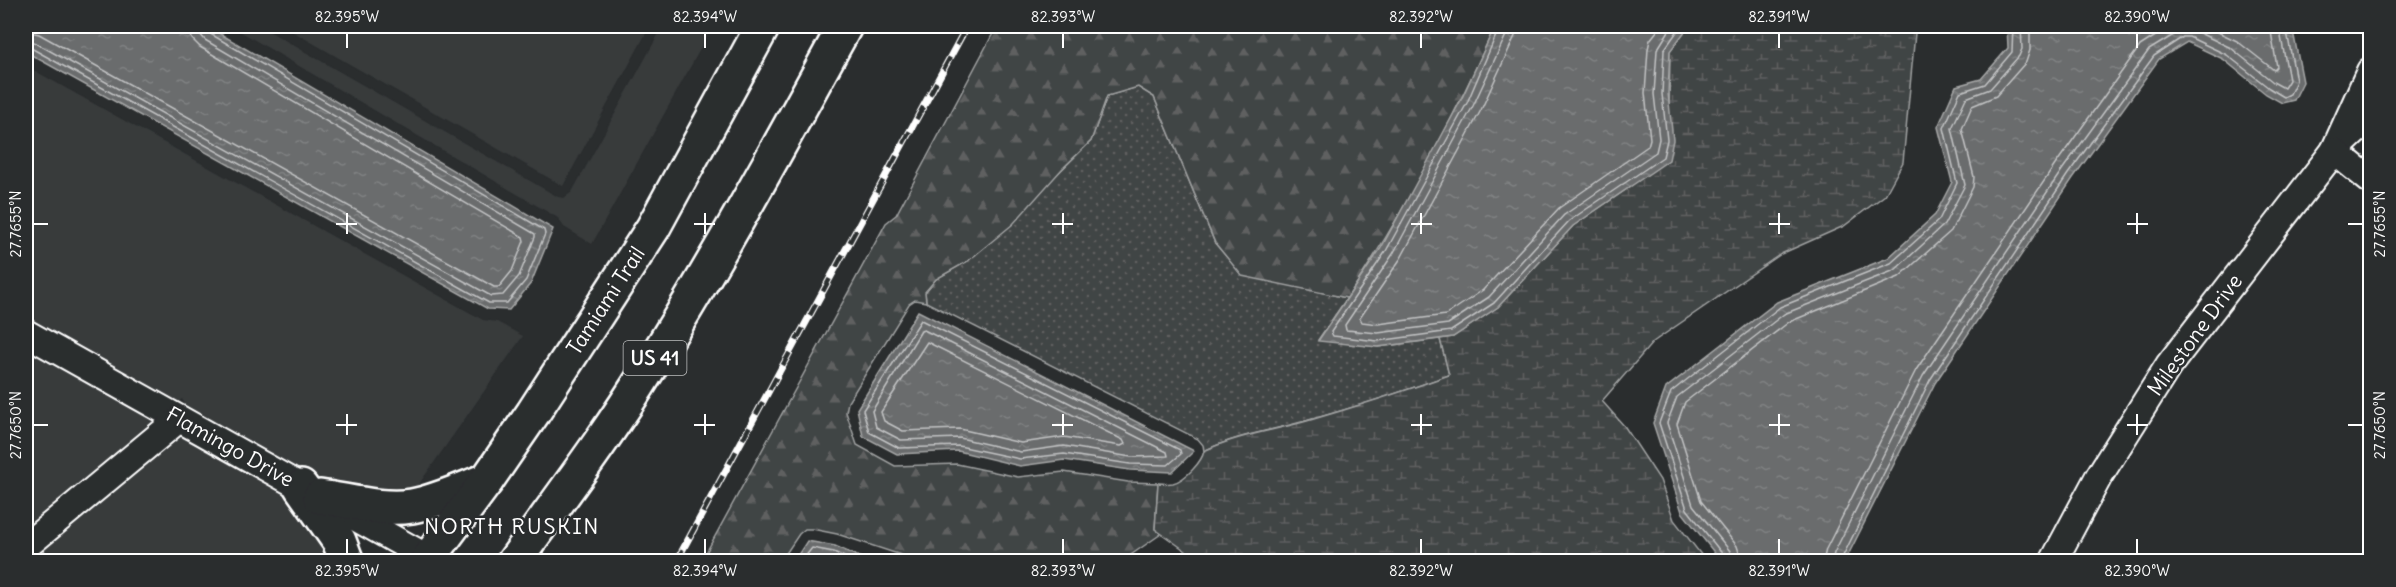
<svg xmlns="http://www.w3.org/2000/svg" width="2396" height="587" font-family="Delius,sans-serif">
	<style>
		.built { fill: #373a3b }
		.grass { fill: url(#grass-dots); stroke: #a0a2a2; stroke-width: 1.5 }
		.forest { fill: url(#forest-firs); stroke: #a0a2a2; stroke-width: 1.5 }
		.wetland { fill: url(#wetland-marsh); stroke: #a0a2a2; stroke-width: 1.5 }
		.water { fill: url(#water-ripples); stroke: #a6a7a7; stroke-width: 1.5 }
		.lines { fill: none; stroke-linecap: round; stroke-linejoin: round }
		.shore { stroke: #c3c4c5; stroke-width: 1.5 }
		.street-casing { stroke: #fff; stroke-width: 30 }
		.primary-casing { stroke: #fff; stroke-width: 38 }
		.street { stroke: #2a2d2e; stroke-width: 26 }
		.primary { stroke: #2a2d2e; stroke-width: 33 }
		.rail-casing { stroke: #fff; stroke-width: 7 }
		.rail { stroke: #2a2d2e; stroke-width: 4.5; stroke-dasharray: 14; stroke-linecap: butt }
		.ticks { fill: none; stroke: #fff; stroke-width: 2 }
		.labels { text-anchor: middle; stroke-width: 5; stroke-linejoin: round; paint-order: stroke }
		.shield { fill: #2a2d2e; stroke: #bfc0c0; stroke-width: 1.5 }
		.shield-label { font-size: 20px; font-weight: bold; fill: #fff }
		.street-label { font-size: 21px; fill: #fff; stroke: #2a2d2e }
		.neighbourhood-label { font-size: 22px; letter-spacing: 1.5px; fill: #fff; stroke: #2a2d2e }
		.neatline { fill: none; stroke: #fff; stroke-width: 2 }
		.ticks-label { font-size: 15px; text-anchor: middle; fill: #fff }
	</style>
	<defs>
		<pattern id="grass-dots" width="8" height="8" patternUnits="userSpaceOnUse" patternTransform="scale(1.5)"><rect width="8" height="8" fill="#414445"/><path d="M2 2h.1M6 6h.1" fill="none" stroke="#5e6061" stroke-width="1.8" stroke-linecap="round"/></pattern>
		<pattern id="forest-firs" width="22" height="20" patternUnits="userSpaceOnUse" patternTransform="scale(1.5)"><rect width="22" height="20" fill="#414445"/><path d="M5 1l3.5 6h-7zM16 11l3.5 6h-7z" fill="#5e6061"/></pattern>
		<pattern id="wetland-marsh" width="20" height="14" patternUnits="userSpaceOnUse" patternTransform="scale(1.5)"><rect width="20" height="14" fill="#414445"/><path d="M1 5h8M5 5V1M11 12h8M15 12V8" fill="none" stroke="#5e6061"/></pattern>
		<pattern id="water-ripples" width="26" height="14" patternUnits="userSpaceOnUse" patternTransform="scale(1.5)"><rect width="26" height="14" fill="#6a6c6d"/><path d="M2 4q2-2 4 0t4 0M15 11q2-2 4 0t4 0" fill="none" stroke="#808283"/></pattern>
	</defs>
	<rect width="100%" height="100%" fill="#2a2d2e"/>
	<filter id="ink" filterUnits="userSpaceOnUse"><feTurbulence type="fractalNoise" baseFrequency=".0167" numOctaves="2"/><feDisplacementMap in="SourceGraphic" scale="12" xChannelSelector="R" yChannelSelector="G"/><feConvolveMatrix kernelMatrix="1 2 1 2 8 2 1 2 1" color-interpolation-filters="sRGB"/></filter>
	<g filter="url(#ink)">
		<!-- built -->
		<g class="built">
			<polygon points="231,26 260,26 558,197 564,198 572,192 663,26 713,26 592,244 564,227 558,218"/>
			<polygon points="283,26 650,26 563,186"/>
			<polygon points="26,66 483,320 497,322 523,336 414,491 380,491 323,484 309,476 303,467 300,470 187,408 182,399 178,402 26,317"/>
			<polygon points="26,348 155,421 26,528"/>
			<polygon points="180,435 293,498 333,562 28,562"/>
		</g>
		<!-- grass -->
		<path class="grass" d="M1138,87L1154,97L1215,243L1242,275L1347,298L1318,340L1378,347L1440,339L1449,375C1402,392 1354,408 1305,421C1271,431 1236,435 1204,451L1203,445L1198,439L926,302L925,292L936,279L968,261L1091,141L1107,96Z"/>
		<!-- forest -->
		<path class="forest" d="M997,26H1495C1453,120 1405,212 1347,298L1242,276L1215,243L1154,97L1138,87L1107,96L1091,141L1062,169L1013,224L968,261L936,279L925,292L926,302L915,300L909,304L848,402L846,412L857,445L895,466L957,464L1018,477L1064,472L1128,482L1158,483L1155,529L1161,534L1122,561H944L928,557H907L837,534L812,529H805L799,534L781,561L701,562L886,223L896,215Z"/>
		<!-- wetland -->
		<path class="wetland" d="M1689,26H1913L1915,33L1903,162L1885,195L1844,226L1781,254L1653,342L1602,401L1625,427L1660,480L1674,520L1706,561H1200L1155,529L1158,483C1163,483 1168,484 1173,483C1185,480 1202,462 1204,451C1237,435 1272,431 1307,421C1355,407 1402,392 1449,375L1440,339L1453,337L1498,307L1573,226L1630,187L1669,116L1670,50Z"/>
		<!-- water -->
		<g class="water">
			<polygon points="26,26 207,26 553,229 531,283 509,310 488,309 26,52"/>
			<polygon points="1495,26 1689,26 1670,51 1668,93 1673,140 1669,160 1573,226 1498,307 1453,337 1378,347 1318,341 1381,248 1461,100"/>
			<polygon points="2007,26 2292,26 2303,82 2294,100 2282,103 2266,94 2223,59 2187,42 2159,59 2073,178 1935,383 1845,561 1721,561 1682,512 1653,423 1666,388 1777,302 1888,258 1935,215 1952,182 1938,127 1956,86 1981,79 2008,48"/>
			<polygon points="918,311 1194,451 1172,472 1130,470 1064,460 1020,466 958,451 897,454 863,436 857,409"/>
			<polygon points="807,541 835,546 868,561 794,561"/>
		</g>
		<g class="lines">
			<!-- shore -->
			<g class="shore">
				<polyline points="1500,26 1467,103 1386,251 1331,332 1333,336 1378,341 1451,331 1494,303 1569,221 1663,157 1667,140 1662,94 1664,50 1681,26"/>
				<polyline points="1508,26 1507,33 1473,106 1393,254 1345,325 1346,330 1378,333 1448,324 1489,297 1564,215 1656,152 1659,139 1654,94 1657,50 1672,26"/>
				<polyline points="1517,26 1515,36 1481,110 1401,258 1360,318 1362,322 1378,324 1446,315 1483,290 1559,208 1648,146 1650,139 1645,93 1648,49 1650,40 1661,26"/>
				<polyline points="2205,26 2237,41 2274,70 2277,67 2270,26"/>
				<polyline points="26,31 39,34 494,287 499,287 512,271 524,241 523,237 200,47 192,39 189,26"/>
				<polyline points="26,40 34,42 491,296 503,295 519,276 535,237 535,234 205,40 200,34 198,26"/>
				<polyline points="26,47 31,48 489,303 507,303 526,280 545,234 544,230 209,33 206,26"/>
				<polygon points="921,320 1180,450 1181,454 1168,465 1130,464 1064,454 1020,459 959,446 899,448 869,432 863,410"/>
				<polygon points="924,330 1167,452 1168,456 1131,457 1064,446 1021,452 960,438 901,440 876,427 872,411 921,331"/>
				<polygon points="927,342 1123,440 1125,444 1121,446 1064,437 1021,443 960,429 903,431 884,421 881,412"/>
				<polyline points="801,562 812,548 834,552 854,562"/>
				<polyline points="1725,562 1724,556 1687,509 1659,423 1671,392 1780,307 1891,263 1939,220 1957,183 1944,128 1960,92 1985,84 2012,52 2013,26"/>
				<polyline points="1733,562 1730,551 1693,505 1667,423 1677,397 1784,314 1895,270 1944,225 1965,185 1952,128 1966,98 1990,89 2019,56 2022,49 2021,26"/>
				<polyline points="1742,562 1737,546 1701,501 1677,424 1685,402 1789,322 1899,277 1951,231 1973,187 1974,177 1962,129 1972,106 1996,96 2026,62 2030,50 2030,26"/>
				<polyline points="1823,562 1826,549 1916,370 2055,165 2140,46 2171,26"/>
				<polyline points="1832,562 1834,553 1923,376 2062,170 2149,50 2180,31 2191,29 2231,48 2273,82 2284,88 2289,80 2279,26"/>
				<polyline points="1840,562 1930,380 2068,174 2154,56 2183,37 2189,37 2227,55 2269,88 2284,97 2290,94 2296,81 2286,26"/>
			</g>
			<defs>
				<g id="street">
					<polyline points="2370,71 2334,151 2362,125 2370,113"/>
					<polyline points="26,333 435,562"/>
					<polyline points="26,546 179,419"/>
					<polyline points="2053,562 2099,476 2169,365 2334,151 2370,180"/>
				</g>
				<g id="primary">
					<polyline points="301,487 339,541 347,562"/>
					<path d="M320,497C349,501 383,511 412,506C438,501 463,489 487,480"/>
					<polyline points="426,562 487,480 533,413 653,228 763,26"/>
					<path d="M514,562C560,498 608,435 649,368C719,257 782,141 845,26"/>
				</g>
			</defs>
			<!-- street casing -->
			<use href="#street" class="street-casing"/>
			<!-- primary casing -->
			<use href="#primary" class="primary-casing"/>
			<!-- street -->
			<use href="#street" class="street"/>
			<!-- primary -->
			<use href="#primary" class="primary"/>
			<defs>
				<polyline id="rail" points="676,562 967,26"/>
			</defs>
			<!-- rail casing -->
			<use href="#rail" class="rail-casing"/>
			<!-- rail -->
			<use href="#rail" class="rail"/>
		</g>
	</g>
	<!-- ticks -->
	<path class="ticks" d="M347,33V48M705,33V48M1063,33V48M1421,33V48M1779,33V48M2137,33V48M347,213V234M705,213V234M1063,213V234M1421,213V234M1779,213V234M2137,213V234M33,224H48M336,224H357M694,224H715M1052,224H1073M1411,224H1432M1769,224H1790M2127,224H2148M2348,224H2363M347,414V435M705,414V435M1063,414V435M1421,414V435M1779,414V435M2137,414V435M33,425H48M336,425H357M694,425H715M1052,425H1073M1411,425H1432M1769,425H1790M2127,425H2148M2348,425H2363M347,539V554M705,539V554M1063,539V554M1421,539V554M1779,539V554M2137,539V554"/>
	<g class="labels">
		<!-- shield labels -->
		<rect class="shield" x="623.5" y="341" width="63" height="34" rx="4.5"/>
		<g class="shield-label">
			<text x="655" y="365">US 41</text>
		</g>
		<!-- street labels -->
		<g class="street-label">
			<text transform="translate(606 301) rotate(-57)" y="7">Tamiami Trail</text>
			<text transform="translate(2195 335) rotate(-54)" y="7">Milestone Drive</text>
			<text transform="translate(230 447) rotate(29)" y="7">Flamingo Drive</text>
		</g>
		<!-- neighbourhood labels -->
		<g class="neighbourhood-label">
			<text x="512" y="534">NORTH RUSKIN</text>
		</g>
	</g>
	<!-- margin -->
	<rect width="2396" height="587" fill="none" stroke="#2a2d2e" stroke-width="66"/>
	<rect x="33" y="33" width="2330" height="521" class="neatline"/>
	<g class="ticks-label">
		<text x="347" y="22">82.395°W</text>
		<text x="705" y="22">82.394°W</text>
		<text x="1063" y="22">82.393°W</text>
		<text x="1421" y="22">82.392°W</text>
		<text x="1779" y="22">82.391°W</text>
		<text x="2137" y="22">82.390°W</text>
		<text transform="translate(16 224) rotate(-90)" y="5">27.7655°N</text>
		<text transform="translate(2380 224) rotate(-90)" y="5">27.7655°N</text>
		<text transform="translate(16 425) rotate(-90)" y="5">27.7650°N</text>
		<text transform="translate(2380 425) rotate(-90)" y="5">27.7650°N</text>
		<text x="347" y="576">82.395°W</text>
		<text x="705" y="576">82.394°W</text>
		<text x="1063" y="576">82.393°W</text>
		<text x="1421" y="576">82.392°W</text>
		<text x="1779" y="576">82.391°W</text>
		<text x="2137" y="576">82.390°W</text>
	</g>
</svg>
